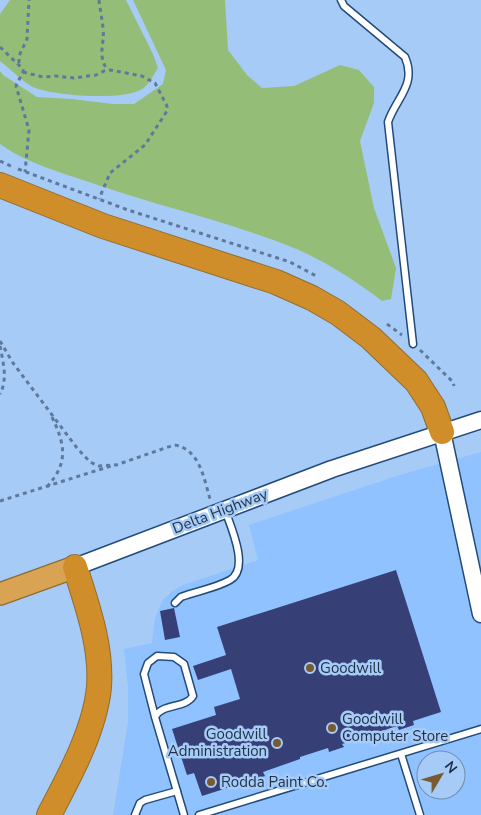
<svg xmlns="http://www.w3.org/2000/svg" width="481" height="815" font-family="'Nunito Sans',sans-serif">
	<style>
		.built { fill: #90c2ff; fill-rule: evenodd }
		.green { fill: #94be77 }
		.building { fill: #364076 }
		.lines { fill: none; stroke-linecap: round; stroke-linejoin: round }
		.service-casing { stroke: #224b7a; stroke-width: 9 }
		.tertiary-casing { stroke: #224b7a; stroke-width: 19 }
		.trunk-casing { stroke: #916d33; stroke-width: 24 }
		.motorway-casing { stroke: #916d33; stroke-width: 26 }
		.path { stroke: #5f799a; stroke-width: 3; stroke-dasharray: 4 4; stroke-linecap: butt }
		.service { stroke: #fff; stroke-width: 6 }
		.tertiary { stroke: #fff; stroke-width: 16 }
		.trunk { stroke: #d8a454; stroke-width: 21 }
		.motorway { stroke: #cf8e29; stroke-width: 24 }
		.poi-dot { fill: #7a5a2f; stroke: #a7cbf7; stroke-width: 2 }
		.labels { text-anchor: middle; stroke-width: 5; stroke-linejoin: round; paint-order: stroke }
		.street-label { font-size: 15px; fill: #1e3046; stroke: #a7cbf7 }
		.poi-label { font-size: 15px; fill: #1e3046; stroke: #a7cbf7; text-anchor: start }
	</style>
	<rect width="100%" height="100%" fill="#a7cbf7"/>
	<!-- built -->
	<path class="built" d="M481,452V815H113L128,722V687L124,649L152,643L155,618L163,600L172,591L183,585L258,560L249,525L403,474ZM426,760H456V790H426Z"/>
	<!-- green -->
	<g class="green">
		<path d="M10,0H126L153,54L158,68C154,74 149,85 142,89C124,101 53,96 33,87C23,82 9,68 0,61V14Z"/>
		<path d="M133,0H225L228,50L247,75L262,88L294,86L340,65L359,70L374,87V103L360,141L374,208L396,268L391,299L382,301C356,281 325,261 294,248C230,222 161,207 95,184C63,173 28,164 0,144V71L3,75L37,97L72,99L113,104H134L163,84L166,70Z"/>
	</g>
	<!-- building -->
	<g class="building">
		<polygon points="396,570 441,712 413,721 414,725 399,730 397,726 342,744 344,747 329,752 328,748 300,757 300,759 263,772 265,776 202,796 194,773 187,775 172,729 216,715 214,707 240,699 231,669 198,680 193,666 226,655 217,627"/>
		<polygon points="174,608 180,637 165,640 160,611"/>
	</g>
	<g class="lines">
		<defs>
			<g id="service">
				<path d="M341,0L344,6L405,57C417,85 396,98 388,122L413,344"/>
				<path d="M175,603L181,597C197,591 216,588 230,580C250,569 231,527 225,510"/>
				<path d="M155,717C162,703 185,709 193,696L184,664L174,657L157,656L148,663L144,674L155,717L184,815"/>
				<polyline points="401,754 420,815"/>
				<polyline points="135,815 140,803 145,800 177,791"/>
				<polyline points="199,815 481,729"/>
			</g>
			<g id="tertiary">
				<polyline points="442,432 481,614"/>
				<polyline points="75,567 332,469 481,420"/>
			</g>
			<polyline id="trunk" points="0,594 75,567"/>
			<g id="motorway">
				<polyline points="0,185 103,226 276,282 312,298 338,313 371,338 416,381 433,407 442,432"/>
				<path d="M49,815C69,777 95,730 99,687C102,646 87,605 75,567"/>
			</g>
		</defs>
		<!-- service casing -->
		<use href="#service" class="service-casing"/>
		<!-- tertiary casing -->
		<use href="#tertiary" class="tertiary-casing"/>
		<!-- trunk casing -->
		<use href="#trunk" class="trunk-casing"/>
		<!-- motorway casing -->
		<use href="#motorway" class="motorway-casing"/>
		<!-- path -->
		<g class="path">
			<path d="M99,0C100,9 102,18 103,28C105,45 97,53 107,70"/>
			<path d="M0,47L23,69C24,75 17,80 16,86L29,130L25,172"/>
			<polyline points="19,63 19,56 27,39 29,0"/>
			<polyline points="23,72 43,77 55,76 74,78 96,75 104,71 110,70 142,76 155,83 167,106 167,111 145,145 110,173 99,199"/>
			<polyline points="0,161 13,167"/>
			<polyline points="18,169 128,210 290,262 318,277"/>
			<polyline points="387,324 402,335"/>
			<path d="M0,341L13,363L77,448L90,462L99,466L116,465L174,445C199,448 204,478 210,499"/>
			<path d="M0,346C3,362 8,379 0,394"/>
			<polyline points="420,350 453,382 454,386"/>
			<path d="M47,487C69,462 65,445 52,417"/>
			<polyline points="0,501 111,466"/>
		</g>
		<!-- service -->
		<use href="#service" class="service"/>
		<!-- tertiary -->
		<use href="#tertiary" class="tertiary"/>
		<!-- trunk -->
		<use href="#trunk" class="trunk"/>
		<!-- motorway -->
		<use href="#motorway" class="motorway"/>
	</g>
	<!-- markers -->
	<g class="poi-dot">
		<circle cx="310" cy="668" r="5"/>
		<circle cx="332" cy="728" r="5"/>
		<circle cx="277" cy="743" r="5"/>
		<circle cx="211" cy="782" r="5"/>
	</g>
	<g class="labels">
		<!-- street labels -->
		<g class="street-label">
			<text transform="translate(220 511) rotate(-21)" y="5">Delta Highway</text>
		</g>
		<!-- poi labels -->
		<g class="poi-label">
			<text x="320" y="673">Goodwill</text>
			<text x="342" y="724">Goodwill<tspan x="342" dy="17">Computer Store</tspan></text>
			<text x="267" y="739" text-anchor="end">Goodwill<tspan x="267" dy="17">Administration</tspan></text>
			<text x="221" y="787">Rodda Paint Co.</text>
		</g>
	</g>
	<!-- north arrow -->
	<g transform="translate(441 775) rotate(52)"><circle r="24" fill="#a7cbf7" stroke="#708db0"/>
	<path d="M0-4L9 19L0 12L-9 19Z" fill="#7a5a2f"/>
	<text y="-8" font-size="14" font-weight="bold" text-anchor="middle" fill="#1e3046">N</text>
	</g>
</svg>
